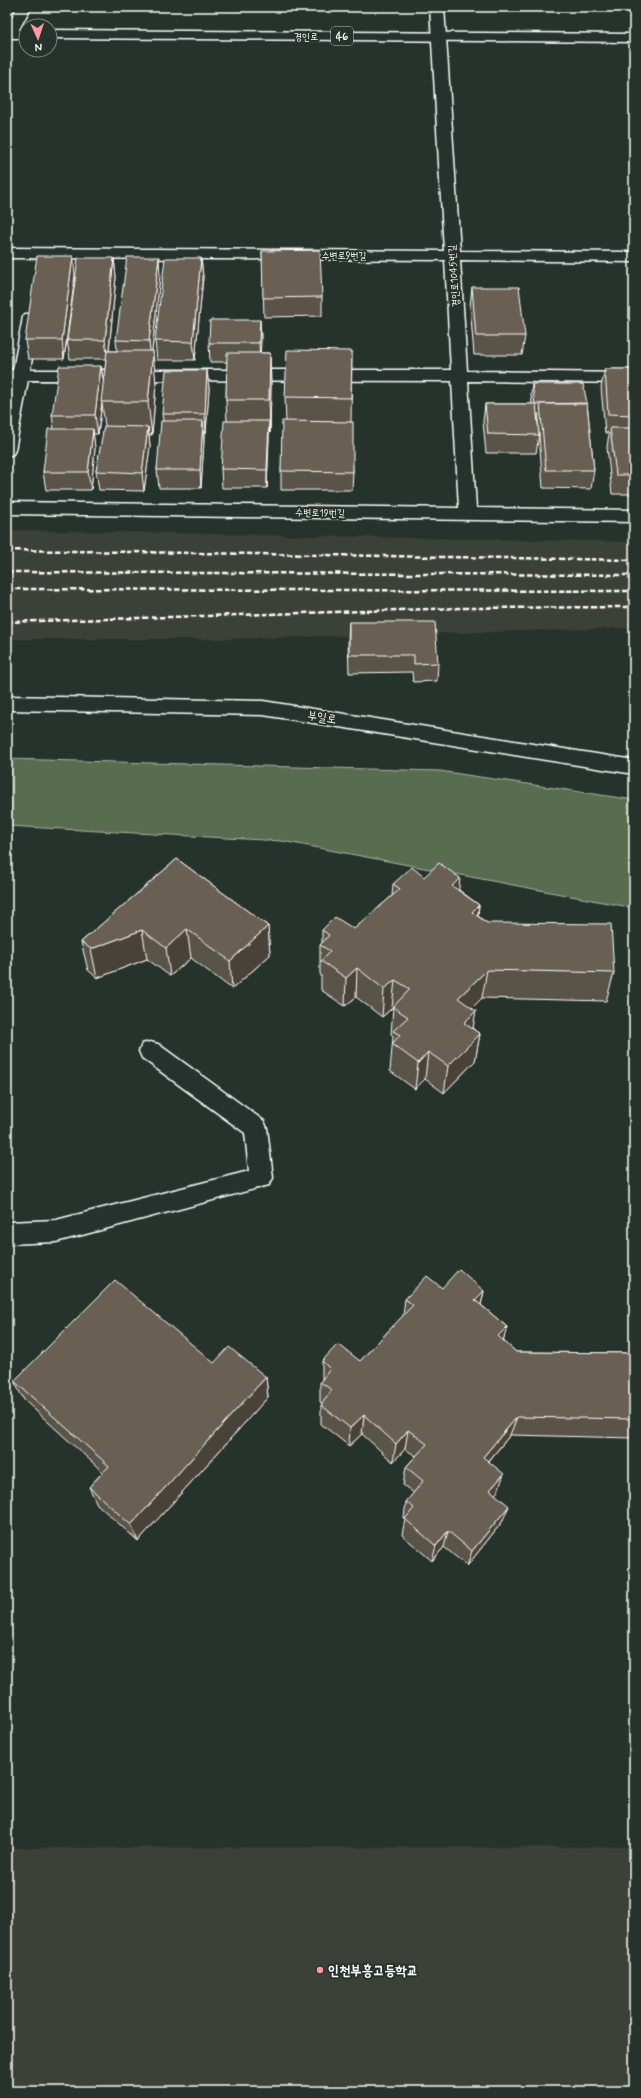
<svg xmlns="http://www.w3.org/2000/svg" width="641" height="2098" font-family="Mynerve,'Poor Story',sans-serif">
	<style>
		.built { fill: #3a4038 }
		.green { fill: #596d50; stroke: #acb6a8 }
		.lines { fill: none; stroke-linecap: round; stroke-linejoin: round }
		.minor-casing { stroke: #fff; stroke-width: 3 }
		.major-casing { stroke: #fff; stroke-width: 3 }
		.minor { fill: #26332d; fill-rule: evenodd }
		.major { fill: #26332d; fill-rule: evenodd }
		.rail { stroke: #fff; stroke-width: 2.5; stroke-dasharray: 5.5 2.5; stroke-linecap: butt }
		.wall { fill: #5a5347; stroke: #fff }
		.shaded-wall { fill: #4a4339; stroke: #fff }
		.building { fill: #696052; stroke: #fff }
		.poi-dot { fill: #ff9aa2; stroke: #26332d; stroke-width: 1.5 }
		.labels { text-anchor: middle; stroke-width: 4; stroke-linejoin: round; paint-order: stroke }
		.far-street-label { font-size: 10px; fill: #fff; stroke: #26332d }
		.shield { fill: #26332d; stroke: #bec2c0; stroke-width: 1 }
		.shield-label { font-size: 11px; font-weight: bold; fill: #fff }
		.street-label { font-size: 12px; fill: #fff; stroke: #26332d }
		.near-poi-label { font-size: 14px; font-weight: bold; fill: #fff; stroke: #26332d; text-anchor: start }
	</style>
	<rect width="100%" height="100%" fill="#26332d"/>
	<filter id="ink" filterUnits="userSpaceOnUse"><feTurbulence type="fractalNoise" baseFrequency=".025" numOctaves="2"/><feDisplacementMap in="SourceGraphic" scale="8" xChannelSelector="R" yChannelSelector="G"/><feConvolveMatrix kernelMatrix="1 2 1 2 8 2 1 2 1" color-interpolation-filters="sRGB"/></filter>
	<g filter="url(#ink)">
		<!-- built -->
		<g class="built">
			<polygon points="7,530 634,542 634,628 223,639 7,639"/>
			<polygon points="634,1847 634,2091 7,2091 7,1848"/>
		</g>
		<!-- green -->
		<polygon class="green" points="7,759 440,771 634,800 634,908 282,841 7,826"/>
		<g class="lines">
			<defs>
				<g id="minor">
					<polygon points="17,7 31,7 15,37 7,37 7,27"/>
					<polygon points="430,7 444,7 460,251 634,252 634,262 460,260 467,371 634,373 634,383 468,381 476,508 634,510 634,522 7,514 7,502 459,508 452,381 28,380 15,450 13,454 7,456 7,404 11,380 7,380 7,370 13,370 23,317 25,314 37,314 39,317 30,370 451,370 445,260 7,258 7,248 444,251"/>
					<polygon points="7,696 263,701 634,760 634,774 263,715 7,710"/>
					<polygon points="150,1042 158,1044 264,1121 267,1128 273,1178 269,1185 56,1242 7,1244 7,1222 56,1220 249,1171 245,1133 142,1058 139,1051 142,1044"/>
				</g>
				<g id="major">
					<rect x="7" y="30" width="19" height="8"/>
					<polygon points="50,30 634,34 634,42 50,38"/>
				</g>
			</defs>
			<!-- minor casing -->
			<use href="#minor" class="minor-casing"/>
			<!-- major casing -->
			<use href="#major" class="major-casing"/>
			<!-- minor -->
			<use href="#minor" class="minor"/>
			<!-- major -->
			<use href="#major" class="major"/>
			<!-- rail -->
			<g class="rail">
				<polyline points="7,550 634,560"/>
				<polyline points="7,572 634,575"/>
				<polyline points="7,589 634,591"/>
				<polyline points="7,622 464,608 634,607"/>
			</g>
		</g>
		<!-- wall -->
		<g class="wall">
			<polygon points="262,251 322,297 322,316 264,317"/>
			<polygon points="114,258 116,277 109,351 117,351 116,340 160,276 152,351 156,384 152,435 149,435 150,446 144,491 99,490 96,471 105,426 102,404 98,434 93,434 95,448 91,490 46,490 43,472 54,429 52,415 101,366 104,381 106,359 70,359 67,340 64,359 28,359 25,340 75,275 68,328"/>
			<polygon points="201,258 203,277 195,360 157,360 155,341"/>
			<polygon points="472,287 525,336 522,355 474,355 470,306"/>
			<polygon points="260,320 261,339 260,353 270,353 271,386 270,433 269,433 267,488 222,488 221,469 227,421 226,400 227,362 210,362 209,343"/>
			<polygon points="352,351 351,422 353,472 352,490 281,490 281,471 286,422 285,397"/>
			<polygon points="605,369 634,369 634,494 612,494 607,447 609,433 605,433 601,387"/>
			<polygon points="207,370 209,389 206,433 204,433 204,440 201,488 159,488 157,470 163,421 162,414"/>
			<polygon points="532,384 587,403 594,470 591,489 543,488 538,423 539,414 537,414 539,435 536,453 486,453 483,422 485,404 532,404 531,394"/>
			<polygon points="349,622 438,663 437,681 413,682 412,672 349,673 348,640"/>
			<polygon points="177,859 268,926 270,955 232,989 191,958 170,976 147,959 97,978 88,970 81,942"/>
			<polygon points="424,877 459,890 479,905 478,916 487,923 614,973 606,1001 482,998 472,1008 473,1029 480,1034 475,1061 444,1093 425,1079 415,1089 390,1071 393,1036 391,1034 393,1008 392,1008 382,1017 356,997 345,1006 321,990 321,975 320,974 320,945 322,944 322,930 354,929 392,896 393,884"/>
			<polygon points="442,1288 484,1291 481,1305 507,1327 503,1341 516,1352 634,1353 634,1438 510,1435 489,1461 498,1491 495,1494 502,1522 467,1566 444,1547 432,1561 402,1535 405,1519 404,1518 406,1502 414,1493 403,1485 406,1467 416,1456 405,1449 393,1462 362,1434 349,1446 321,1424 321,1405 323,1403 320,1402 320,1382 322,1380 322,1361 360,1361 403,1316 405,1299"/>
			<polygon points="214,1363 266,1377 268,1397 138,1541 97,1504 89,1487 103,1472 24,1400 14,1381"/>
		</g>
		<!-- shaded-wall -->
		<g class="shaded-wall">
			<polygon points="73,256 75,275 64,359 62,340"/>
			<polygon points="159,257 160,276 151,360 149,341"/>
			<polygon points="114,258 116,277 108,359 105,340"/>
			<polygon points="201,258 203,277 195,360 193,342"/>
			<polygon points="260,320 261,339 260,362 259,343"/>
			<polygon points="153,351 156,384 152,435 148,402"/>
			<polygon points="270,353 271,386 270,433 269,400"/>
			<polygon points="101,366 104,385 98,434 95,415"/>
			<polygon points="207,370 209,389 206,433 205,414"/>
			<polygon points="203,421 204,440 201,488 200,470"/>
			<polygon points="269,421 269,440 267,488 267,470"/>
			<polygon points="148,427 150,446 144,491 142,473"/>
			<polygon points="93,429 95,448 91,490 88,472"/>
			<polygon points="460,878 457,908 452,886"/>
			<polygon points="479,905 475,935 472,912"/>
			<polygon points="268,926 270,955 232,989 230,961"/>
			<polygon points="187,929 191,958 170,976 166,948"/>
			<polygon points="142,930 147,959 97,978 91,949"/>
			<polygon points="357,968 356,997 345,1006 346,978"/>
			<polygon points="487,970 482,998 454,1026 458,998"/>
			<polygon points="395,980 392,1008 382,1017 384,989"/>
			<polygon points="476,1011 471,1039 464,1023"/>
			<polygon points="480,1034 475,1061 444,1093 448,1066"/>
			<polygon points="428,1052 425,1079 415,1089 418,1063"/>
			<polygon points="484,1291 479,1313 475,1300"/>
			<polygon points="507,1327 501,1348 498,1336"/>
			<polygon points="266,1377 268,1397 138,1541 131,1525"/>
			<polygon points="364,1415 362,1434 349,1446 350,1428"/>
			<polygon points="517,1417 510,1435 478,1474 483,1457"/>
			<polygon points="408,1430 405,1449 393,1462 396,1444"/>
			<polygon points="504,1474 498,1491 485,1507 490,1490"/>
			<polygon points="509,1506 502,1522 467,1566 472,1551"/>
			<polygon points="448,1531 444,1547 432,1561 436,1546"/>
		</g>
		<!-- building -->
		<g class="building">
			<polygon points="320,250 322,297 263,298 262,251"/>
			<polygon points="37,256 73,256 62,340 25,340"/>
			<polygon points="127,257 159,257 149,341 116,340"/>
			<polygon points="78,258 114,258 105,340 67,340"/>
			<polygon points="165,258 201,258 193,342 155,341"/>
			<polygon points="472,287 519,287 525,336 476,336"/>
			<polygon points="210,320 260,320 259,343 209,343"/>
			<polygon points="287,350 352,351 351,398 285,397"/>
			<polygon points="107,351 153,351 148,402 101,402"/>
			<polygon points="227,353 270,353 269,400 226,400"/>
			<polygon points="59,366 101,366 95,415 52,415"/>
			<polygon points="605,369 634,369 634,415 608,414"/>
			<polygon points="166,370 207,370 205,414 162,414"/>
			<polygon points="532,384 583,384 587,403 535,404"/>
			<polygon points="485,404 536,404 539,435 488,434"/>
			<polygon points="540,404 587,404 594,470 546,470"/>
			<polygon points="161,421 203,421 200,470 157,470"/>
			<polygon points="224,421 269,421 267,470 221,469"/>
			<polygon points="282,421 353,422 353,472 281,471"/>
			<polygon points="104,426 148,427 142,473 96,471"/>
			<polygon points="610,428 634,428 634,475 616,475"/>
			<polygon points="48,429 93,429 88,472 43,472"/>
			<polygon points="349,622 435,622 438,663 414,664 414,655 349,655"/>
			<polygon points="177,859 268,926 230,961 187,929 166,948 142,930 91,949 81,942"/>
			<polygon points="439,863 460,878 452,886 479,905 472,912 487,923 611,924 614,973 487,970 458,998 476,1011 464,1023 480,1034 448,1066 428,1052 418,1063 392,1044 400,1035 393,1031 408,1017 393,1007 410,989 395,980 384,989 357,968 346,978 321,961 330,951 320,945 329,935 322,930 335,917 354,929 400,889 393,884 412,867 424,877"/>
			<polygon points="459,1269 484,1291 475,1300 507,1327 498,1336 516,1352 634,1353 634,1419 517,1417 483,1457 504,1474 490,1490 509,1506 472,1551 448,1531 436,1546 405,1519 414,1508 406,1502 423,1481 406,1467 427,1444 408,1430 396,1444 364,1415 350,1428 321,1405 332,1390 320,1382 330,1369 322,1361 338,1344 360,1361 413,1305 405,1299 427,1276 442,1288"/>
			<polygon points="115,1280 214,1363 229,1347 266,1377 131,1525 89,1487 109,1466 14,1381"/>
		</g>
	</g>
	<!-- markers -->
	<circle class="poi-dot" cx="320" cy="1970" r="4"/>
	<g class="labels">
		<!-- far-street labels -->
		<g class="far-street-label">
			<text x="306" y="40">경인로</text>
			<text x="344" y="259">수변로9번길</text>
			<text transform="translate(453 276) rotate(-94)" y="4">경인로1045번길</text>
			<text transform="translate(320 512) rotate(1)" y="4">수변로19번길</text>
		</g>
		<!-- shield labels -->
		<rect class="shield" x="331" y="27" width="22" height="18" rx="3"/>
		<g class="shield-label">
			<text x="342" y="40">46</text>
		</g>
		<!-- street labels -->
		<g class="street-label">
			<text transform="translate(322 717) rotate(9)" y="4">부일로</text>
		</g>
		<!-- near-poi labels -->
		<g class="near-poi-label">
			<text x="328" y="1975">인천부흥고등학교</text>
		</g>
	</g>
	<!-- margin -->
	<rect width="641" height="2098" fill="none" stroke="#26332d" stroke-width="24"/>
	<rect x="12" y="12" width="617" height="2074" fill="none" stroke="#fff" stroke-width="1.5" filter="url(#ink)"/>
	<!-- north arrow -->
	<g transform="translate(38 38) rotate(177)"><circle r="19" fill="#26332d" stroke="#7d8581"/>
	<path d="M0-3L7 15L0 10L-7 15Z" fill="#ff9aa2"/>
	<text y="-6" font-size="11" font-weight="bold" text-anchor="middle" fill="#ffffff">N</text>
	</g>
</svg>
